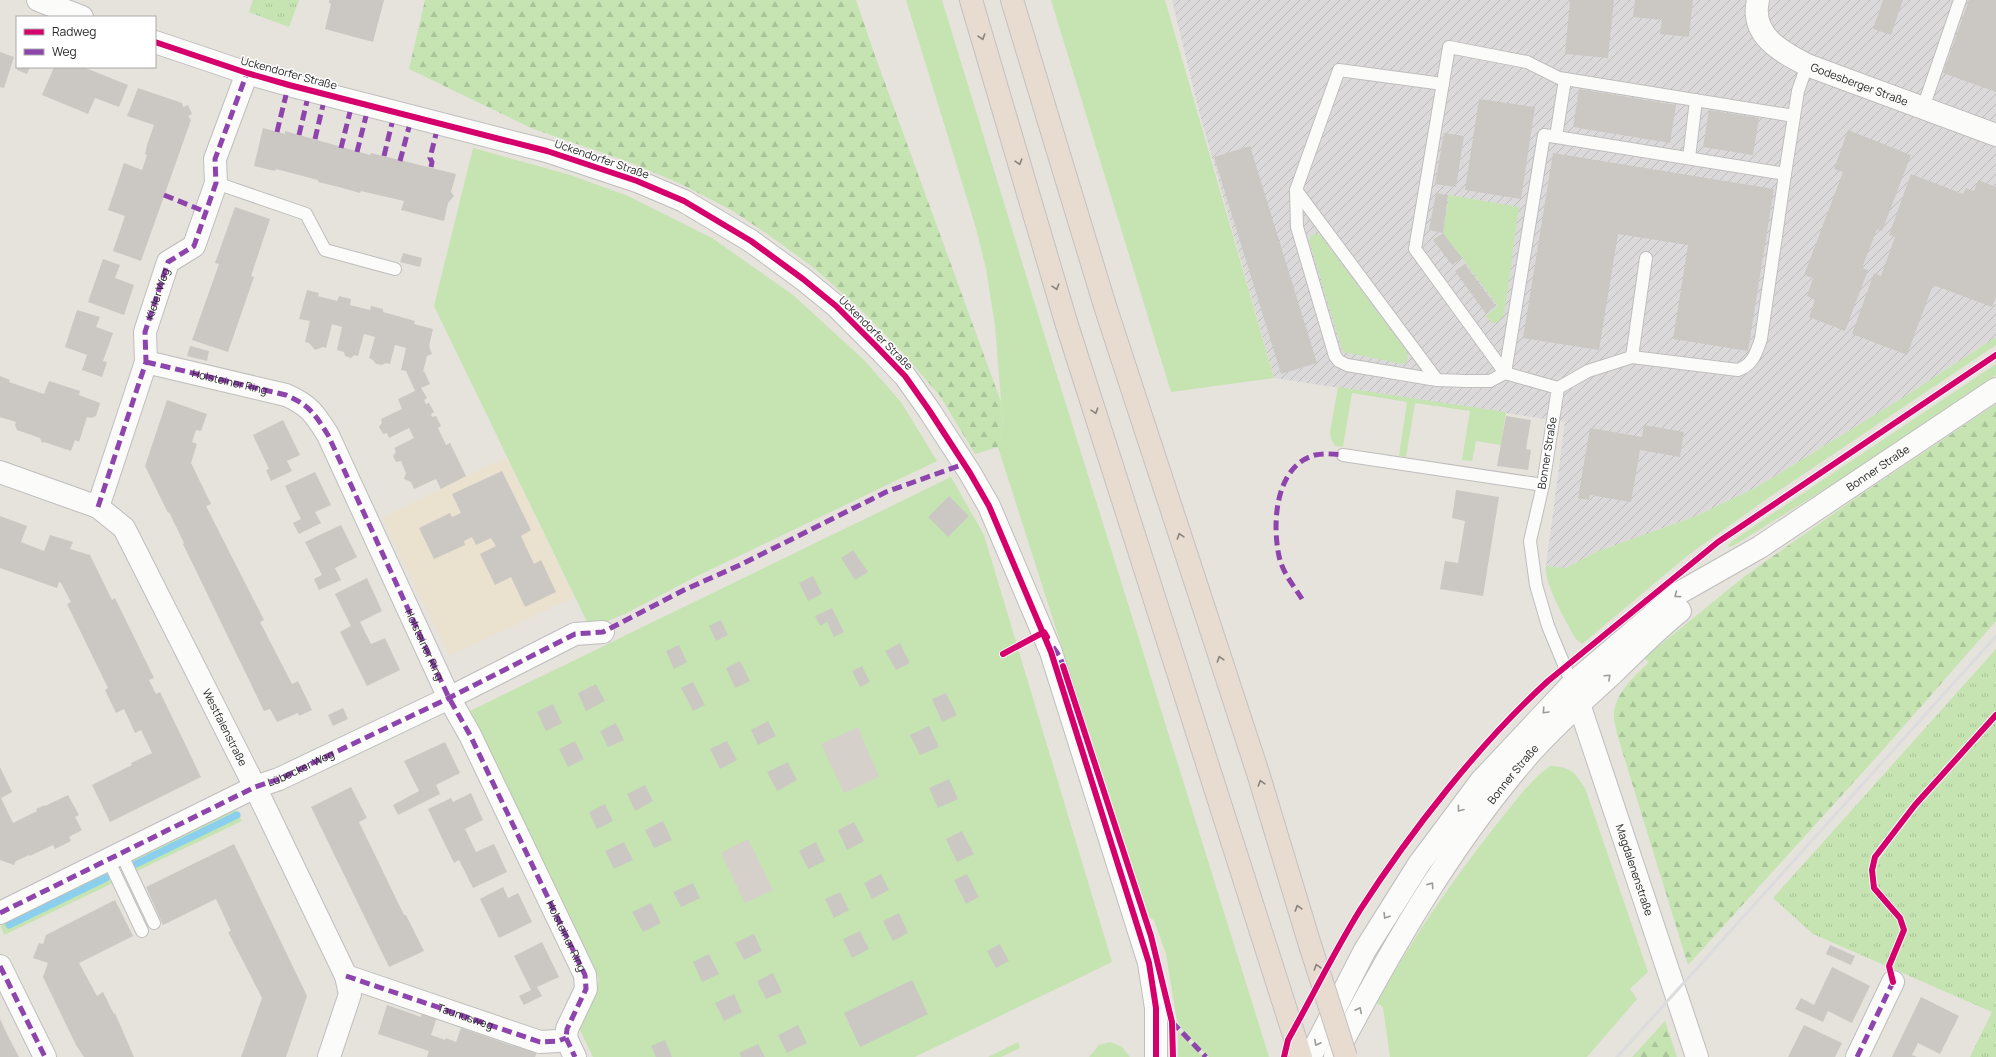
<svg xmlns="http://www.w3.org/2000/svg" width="1996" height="1057" font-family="Manrope,sans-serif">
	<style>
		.industrial { fill: url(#industrial-furrows) }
		.education { fill: #eae2cf }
		.grass { fill: #c5e4b2 }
		.forest { fill: url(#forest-firs) }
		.park { fill: url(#park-tufts) }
		.plaza { fill: #d5d0ca }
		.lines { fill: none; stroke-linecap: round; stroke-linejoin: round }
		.stream { stroke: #8ad0ee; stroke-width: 7 }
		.building { fill: #cbc8c3 }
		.service-casing { stroke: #bfbebe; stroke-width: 14 }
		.minor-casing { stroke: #bfbebe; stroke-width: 24 }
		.tertiary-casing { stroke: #bfbebe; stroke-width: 24 }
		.motorway-casing { stroke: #c3c1bf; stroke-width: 24 }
		.service { stroke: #fbfbfa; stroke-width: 12 }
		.minor { stroke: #fbfbfa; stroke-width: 22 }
		.tertiary { stroke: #fbfbfa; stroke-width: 22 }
		.motorway { stroke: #e8dcd1; stroke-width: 22 }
		.rail { stroke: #dcdcde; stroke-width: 3 }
		.motorway-bridge-casing { stroke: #c3c1bf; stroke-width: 24; stroke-linecap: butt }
		.motorway-bridge { stroke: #e8dcd1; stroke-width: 22 }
		.quiet { stroke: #8e44ad; stroke-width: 5; stroke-dasharray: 10 5; stroke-linecap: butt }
		.cycleway-casing { stroke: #fff; stroke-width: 8 }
		.cycleway { stroke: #d6006c; stroke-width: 6 }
		.oneway { stroke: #88827c }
		.oneway2 { stroke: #9c9c9b }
		.labels { text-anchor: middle; stroke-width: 3; stroke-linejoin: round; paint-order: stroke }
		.street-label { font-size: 11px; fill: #272727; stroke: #fff }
	</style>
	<defs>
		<pattern id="industrial-furrows" width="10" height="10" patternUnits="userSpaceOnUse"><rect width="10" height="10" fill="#dcd9db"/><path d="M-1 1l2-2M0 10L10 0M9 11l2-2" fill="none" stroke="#bdbabc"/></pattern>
		<pattern id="forest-firs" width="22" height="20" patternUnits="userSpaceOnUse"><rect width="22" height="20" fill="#c5e4b2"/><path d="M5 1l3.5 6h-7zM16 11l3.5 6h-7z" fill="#a9c499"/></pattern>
		<pattern id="park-tufts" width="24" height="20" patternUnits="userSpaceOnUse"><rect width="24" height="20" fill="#c5e4b2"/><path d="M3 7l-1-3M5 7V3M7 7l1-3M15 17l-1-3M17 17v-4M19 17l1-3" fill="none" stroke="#a9c499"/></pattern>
	</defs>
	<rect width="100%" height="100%" fill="#e6e2dc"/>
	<!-- industrial -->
	<polygon class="industrial" points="1172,0 1996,0 1996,337 1904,397 1757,487 1696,516 1596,552 1566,568 1546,566 1565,422 1274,378 1199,111"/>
	<!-- education -->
	<polygon class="education" points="506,457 574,597 449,656 382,518"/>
	<!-- grass -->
	<g class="grass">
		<polygon points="906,0 942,0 1041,324 1269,1057 1209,1057 1184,1032 1177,1021 1166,954 1154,920 1148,917 998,447 1003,424 995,326 986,269 976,228"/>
		<polygon points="1051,0 1165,0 1274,378 1171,392"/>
		<polygon points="473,148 570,175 628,196 712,238 793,295 864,360 901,402 937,461 695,577 625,614 590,628 434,306"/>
		<polygon points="1449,195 1519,207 1504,315 1497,323 1492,323 1486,316 1498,306 1443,233"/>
		<polygon points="1316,234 1320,235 1408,353 1407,363 1402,364 1344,352 1341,346 1309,240 1311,236"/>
		<path d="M1996,337V345L1768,498L1687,556L1582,644L1576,639C1567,624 1543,582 1546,566L1566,568L1596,552L1696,516L1757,487L1904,397Z"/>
		<polygon points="1996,364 1996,375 1856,470 1733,546 1729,547 1728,545 1731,542 1763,520"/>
		<polygon points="1338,387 1506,412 1501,445 1476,441 1472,461 1462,460 1470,411 1415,403 1406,457 1399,456 1407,402 1352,393 1343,447 1335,446 1331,439 1330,432"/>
		<polygon points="951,477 984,535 1112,962 915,1057 593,1057 579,1028 599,980 470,711"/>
		<path d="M1550,766C1570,767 1574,771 1585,788L1648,972L1630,989L1637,999L1587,1057H1390L1383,1007L1377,1003C1410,941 1450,884 1493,829C1511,807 1527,783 1550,766Z"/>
		<polygon points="235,808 242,821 137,871 132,858"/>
		<polygon points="106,870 113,883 4,935 1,926 4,921"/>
		<polygon points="1178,1031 1203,1057 1178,1057"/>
		<polygon points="1018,1042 1020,1048 1001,1057 988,1057"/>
		<polygon points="1110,1042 1122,1047 1130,1057 1089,1057 1099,1045"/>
	</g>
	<!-- forest -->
	<g class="forest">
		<polygon points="425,0 856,0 874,53 1001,402 1003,424 998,447 975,454 940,396 903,353 861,310 814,268 766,233 731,210 681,184 629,162 531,128 409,69"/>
		<path d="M1996,404V621L1881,752L1688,965L1617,734C1616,727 1613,719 1614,712C1617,691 1635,676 1649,662L1644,658L1745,576L1853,500Z"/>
		<polygon points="1665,1021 1677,1057 1632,1057"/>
	</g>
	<!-- park -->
	<g class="park">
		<polygon points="253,0 299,0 289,27 249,12"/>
		<polygon points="1996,649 1996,1057 1970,1057 1992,1012 1813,934 1773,898"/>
	</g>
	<!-- plaza -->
	<g class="plaza">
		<polygon points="858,727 879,777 844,793 821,744"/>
		<polygon points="748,839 773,890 745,903 721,853"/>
	</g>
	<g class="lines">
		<!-- stream -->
		<g class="stream">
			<polyline points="136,864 237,815"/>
			<polyline points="9,925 106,878"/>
		</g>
	</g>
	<!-- building -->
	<g class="building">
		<polygon points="329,0 384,0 373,42 325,29 331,4 329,3"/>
		<polygon points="1570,0 1614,0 1608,58 1565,54"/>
		<polygon points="1635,0 1693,0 1689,37 1660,34 1662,20 1633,17"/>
		<polygon points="1883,0 1903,0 1891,35 1873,29"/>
		<polygon points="1969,0 1996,0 1996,92 1943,73"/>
		<polygon points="0,52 14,57 4,88 0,87"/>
		<polygon points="18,67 30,67 27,74 17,70"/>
		<polygon points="54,67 83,67 128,85 119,107 95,98 88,114 42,95"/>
		<polygon points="138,88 182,103 183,107 188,105 192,114 188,116 191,120 141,261 113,251 125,216 108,210 124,163 142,170 147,155 145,154 147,145 154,125 127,116"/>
		<polygon points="1579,89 1676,105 1670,143 1573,127"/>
		<polygon points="1479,99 1535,107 1521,199 1465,190"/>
		<polygon points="1709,110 1759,118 1753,155 1703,147"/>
		<polygon points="263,128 285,134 285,131 370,155 371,153 456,174 451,192 454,196 448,203 444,221 401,210 404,201 361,191 360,193 339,187 318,182 318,180 276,169 275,171 254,166"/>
		<polygon points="1848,130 1911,155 1882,231 1877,229 1862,268 1868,270 1845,331 1809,317 1815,300 1807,296 1813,278 1804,275 1843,172 1834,169"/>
		<polygon points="1444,133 1464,136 1456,187 1435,184"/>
		<polygon points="1250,146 1317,363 1281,374 1214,157"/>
		<polygon points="1553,153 1774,189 1748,351 1673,339 1688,245 1618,234 1599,350 1523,338"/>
		<polygon points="1911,174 1963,194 1966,188 1974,191 1978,180 1996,187 1996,297 1992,307 1933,285 1907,355 1852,334 1874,273 1881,276 1895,237 1889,235"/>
		<polygon points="1436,193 1448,195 1443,233 1462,258 1452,265 1433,240 1443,233 1429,230"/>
		<polygon points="235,207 270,219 251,276 254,277 228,352 192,340 219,264 215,263"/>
		<polygon points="403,253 422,258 420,267 400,262"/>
		<polygon points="103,259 120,265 115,278 134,285 124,315 88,302"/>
		<polygon points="1465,264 1496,306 1486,314 1455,271"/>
		<polygon points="307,290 319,293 318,296 337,301 339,296 351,299 350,305 370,310 371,306 383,309 383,312 415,321 414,324 433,329 429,346 432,354 427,356 423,372 424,371 430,384 421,388 427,398 424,400 426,404 429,403 434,412 431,414 432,417 436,416 441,426 438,428 446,445 450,443 466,476 441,489 436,479 414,489 411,482 404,479 406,473 403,466 401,461 396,462 393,456 396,452 394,448 414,438 409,428 389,438 387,433 383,434 379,427 382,423 381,419 402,409 398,399 415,391 406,371 401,370 406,348 395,345 390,364 386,363 382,365 376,364 373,360 369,358 375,337 364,334 358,356 354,355 351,358 345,356 344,352 337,350 342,327 332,324 326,348 323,347 315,350 309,343 305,342 310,321 299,319"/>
		<polygon points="77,310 100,317 96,327 113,333 103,361 107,362 102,377 82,370 87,355 65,347"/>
		<polygon points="190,346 209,351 207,361 187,356"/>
		<polygon points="0,376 10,380 9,382 44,394 49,381 80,391 79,395 100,403 96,416 91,418 87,417 79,442 75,440 71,451 44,442 42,443 40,438 17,430 15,425 16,422 0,417"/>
		<polygon points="167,400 207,414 201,431 196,430 192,442 197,444 191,463 211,504 206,506 264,620 260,622 292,684 298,681 312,710 299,716 298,713 277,722 270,709 264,711 183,544 184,543 169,512 168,513 145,466"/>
		<polygon points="1506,416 1531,420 1526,449 1531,450 1528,470 1497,466"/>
		<polygon points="283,420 300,455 287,461 292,471 271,481 266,470 269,469 253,435"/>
		<polygon points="1644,425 1684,432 1680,457 1640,450 1631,502 1590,495 1589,500 1578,498 1590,428 1642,437"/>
		<polygon points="502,471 531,530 521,536 534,564 541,560 556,592 525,607 511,577 495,585 480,554 496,546 491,538 476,545 472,537 464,541 465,545 434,559 419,528 450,513 452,517 461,513 452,494"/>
		<polygon points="315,472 331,505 315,512 321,523 299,534 293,523 301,519 285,486"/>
		<polygon points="1456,490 1499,497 1483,596 1440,589 1445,561 1458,563 1465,521 1452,518"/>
		<polygon points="949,496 969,516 948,537 928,517"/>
		<polygon points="0,516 27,526 21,542 44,551 50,535 73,542 70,549 90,555 112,600 115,598 154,678 149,680 156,694 160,692 201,777 110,822 92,785 132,765 131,763 152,753 141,730 135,733 124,709 116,713 105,690 108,688 67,604 71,602 61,583 59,582 57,588 0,568"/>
		<polygon points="341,525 357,557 335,568 341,580 319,590 314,579 322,575 305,542"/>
		<polygon points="853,550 868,572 855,580 841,558"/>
		<polygon points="813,576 822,594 808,601 799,583"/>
		<polygon points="367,578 382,611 360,622 371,644 385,638 400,670 367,686 340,632 351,626 335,594"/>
		<polygon points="832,608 844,632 834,637 827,622 820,626 815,616"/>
		<polygon points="721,620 728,635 716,641 709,626"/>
		<polygon points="900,643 910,663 896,670 885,651"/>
		<polygon points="679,645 687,662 674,669 666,651"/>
		<polygon points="740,661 750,681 735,688 726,668"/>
		<polygon points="862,666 870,682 860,687 852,671"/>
		<polygon points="693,682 705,705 693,711 681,688"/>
		<polygon points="596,684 605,701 586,711 578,693"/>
		<polygon points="946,693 957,715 942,722 932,699"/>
		<polygon points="553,704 562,723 546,731 537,712"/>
		<polygon points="343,708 348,719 333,726 328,715"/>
		<polygon points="768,721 776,736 758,745 751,730"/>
		<polygon points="616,723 624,740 608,747 600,731"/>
		<polygon points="929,726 939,747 920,755 910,735"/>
		<polygon points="575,741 584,759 568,767 559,749"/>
		<polygon points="727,741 737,760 720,769 710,749"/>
		<polygon points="445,742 460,773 436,785 440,794 398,815 393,805 419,791 404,761"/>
		<polygon points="788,762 797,780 777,791 767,772"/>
		<polygon points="0,767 12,792 1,798 13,823 37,811 36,809 45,805 45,806 68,795 79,815 75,817 82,830 69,837 71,841 55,849 53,845 30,856 29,855 16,861 14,865 0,860"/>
		<polygon points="949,779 958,799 938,808 929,788"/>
		<polygon points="645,785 653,801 635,811 627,794"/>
		<polygon points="351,787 367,818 359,822 404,915 406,915 424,951 389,967 311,807"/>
		<polygon points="471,793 483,820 465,829 476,852 494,844 507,872 473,888 459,860 454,863 428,809 451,798 453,802"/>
		<polygon points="605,804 613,821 597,829 589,812"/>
		<polygon points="663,821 672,840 654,848 645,830"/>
		<polygon points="854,822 864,841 847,850 838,830"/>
		<polygon points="962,831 974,854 957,862 946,839"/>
		<polygon points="624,842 633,860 614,869 605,851"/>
		<polygon points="816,842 825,861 808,869 799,851"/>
		<polygon points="234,844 307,996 286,1057 241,1057 262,998 228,932 231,931 216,899 163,925 146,887"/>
		<polygon points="881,874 889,890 872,899 864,883"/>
		<polygon points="967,874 979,897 966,904 954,880"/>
		<polygon points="693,883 700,898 681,907 673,892"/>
		<polygon points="503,887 508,898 518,893 532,922 499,938 480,899"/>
		<polygon points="840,892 849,910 834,918 825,899"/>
		<polygon points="115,900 133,936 79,963 97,996 103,992 114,1014 115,1013 134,1057 84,1057 76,1045 43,977 48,963 33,958 39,943 43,944 46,935"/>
		<polygon points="651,903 661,923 643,932 632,912"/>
		<polygon points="899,913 908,933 893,941 883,921"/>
		<polygon points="860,931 869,949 852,958 843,939"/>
		<polygon points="754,934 762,951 744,960 735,943"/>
		<polygon points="542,942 559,977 537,987 542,996 524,1005 519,996 531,990 514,956"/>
		<polygon points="1000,944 1009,961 996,968 987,951"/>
		<polygon points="1830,945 1855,956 1851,965 1826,954"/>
		<polygon points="709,954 719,974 702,982 693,962"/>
		<polygon points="1832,967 1870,986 1852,1023 1828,1011 1823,1022 1795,1009 1801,998 1814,1005"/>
		<polygon points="773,973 782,992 766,999 757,981"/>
		<polygon points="912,980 928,1014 860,1047 844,1013"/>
		<polygon points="734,994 742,1012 724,1021 715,1003"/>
		<polygon points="1921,997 1959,1016 1940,1054 1918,1043 1912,1055 1917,1057 1892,1057"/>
		<polygon points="387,1005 421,1017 422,1012 437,1017 431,1035 445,1040 446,1038 456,1042 461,1028 513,1046 514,1043 537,1052 535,1057 427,1057 429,1051 378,1034"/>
		<polygon points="0,1019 7,1034 19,1057 0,1057"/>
		<polygon points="798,1025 807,1043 787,1053 778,1035"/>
		<polygon points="1804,1025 1842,1043 1835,1057 1788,1057"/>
		<polygon points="665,1040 672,1057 656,1057 651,1046"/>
		<polygon points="758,1044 765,1057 741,1057 739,1053"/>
	</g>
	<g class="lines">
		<defs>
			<g id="service">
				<polyline points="1443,84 1339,70 1296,190 1297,227 1335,356 1339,361 1347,365 1437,380 1466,381 1490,381 1505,373"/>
				<polyline points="1923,108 1960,0"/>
				<polyline points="1556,137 1565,79"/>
				<polyline points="1689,158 1696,100"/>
				<polyline points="1785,174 1798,91 1807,65"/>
				<polyline points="216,183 306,214 325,250 395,269"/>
				<polyline points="1296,190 1437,380"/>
				<polyline points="1632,357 1646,258"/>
				<path d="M1505,373L1544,135L1785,174L1761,339C1756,353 1753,365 1738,370L1632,357L1588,371L1558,388"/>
				<polyline points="1505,373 1415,249 1449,47 1527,62 1559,78 1794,116"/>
				<polyline points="1505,373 1558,388 1543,485 1530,541 1536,585 1548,626 1572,684"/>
				<polyline points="1343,455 1543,485"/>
				<polyline points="121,853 154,923"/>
				<polyline points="108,859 142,931"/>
			</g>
			<g id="minor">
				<path id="s1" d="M1758,0C1750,35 1780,51 1807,65L1996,135"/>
				<path d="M146,362L286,395C309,405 315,414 328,435L449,698L470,735L585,975L586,989L567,1029L566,1038"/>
				<path id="s2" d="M0,472L98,507L124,528L255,787L346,976L350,994L329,1057"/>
				<polyline points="98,507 146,362 145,332 168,262 194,246 216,183 215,159 247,73"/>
				<path id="s3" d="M1573,686L1697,1057"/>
				<path id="s4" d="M0,913L255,787L279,779L449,698L575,634L603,632"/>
				<polyline points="0,966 45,1057"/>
				<polyline points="346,976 540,1042 558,1041 566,1038"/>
				<polyline points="566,1038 575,1057"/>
				<polyline points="1857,1057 1893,982"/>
			</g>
			<g id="tertiary">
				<polyline points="38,0 82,17"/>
				<polyline points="155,42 247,73 289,85 547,151 637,181 684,201 751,241 803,279 836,306 877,347 905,376 929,410 970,473 989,506 1051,652 1149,963 1156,1008 1156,1057"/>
				<path id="s5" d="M1335,1056C1390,951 1448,849 1525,759C1551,728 1582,702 1611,675C1634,653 1656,630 1680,611"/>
				<path id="s6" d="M1310,1057L1365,950L1419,864L1481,781L1572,684L1679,593L1760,547L1996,389"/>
			</g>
			<g id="motorway">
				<polyline points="971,0 1066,322 1301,1057"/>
				<polyline points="1012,0 1105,306 1258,773 1310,945"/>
			</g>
		</defs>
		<!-- service casing -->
		<use href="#service" class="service-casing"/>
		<!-- minor casing -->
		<use href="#minor" class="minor-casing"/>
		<!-- tertiary casing -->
		<use href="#tertiary" class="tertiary-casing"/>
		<!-- motorway casing -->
		<use href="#motorway" class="motorway-casing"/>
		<!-- service -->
		<use href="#service" class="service"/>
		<!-- minor -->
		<use href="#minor" class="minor"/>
		<!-- tertiary -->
		<use href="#tertiary" class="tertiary"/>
		<!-- motorway -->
		<use href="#motorway" class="motorway"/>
		<!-- rail -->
		<polyline class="rail" points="1617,1057 1996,636"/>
		<defs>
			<polyline id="motorway-bridge" points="1310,945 1346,1057"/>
		</defs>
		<!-- motorway-bridge casing -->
		<use href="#motorway-bridge" class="motorway-bridge-casing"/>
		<!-- motorway-bridge -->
		<use href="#motorway-bridge" class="motorway-bridge"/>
		<!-- quiet -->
		<g class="quiet">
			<polyline points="277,132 286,95"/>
			<polyline points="299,135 307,101"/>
			<polyline points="315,139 323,105"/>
			<polyline points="341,148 350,112"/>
			<polyline points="357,152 366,116"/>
			<polyline points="384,156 392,123"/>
			<polyline points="400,161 409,127"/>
			<polyline points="431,167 432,162 430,158 436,134"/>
			<polyline points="164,195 206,212"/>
			<path id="s7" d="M146,362L286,395C309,405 315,414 328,435L449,698L470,735L585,975L586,989L567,1029L566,1038"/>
			<path id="s8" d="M98,507L146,362L145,332L168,262L194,246L216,183L215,159L247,73"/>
			<path d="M1302,599C1294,586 1282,572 1279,556C1272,523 1275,466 1315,455C1324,453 1333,454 1343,455"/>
			<polyline points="1053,647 1060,657 1064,668"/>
			<polyline points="0,913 255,787 279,779 449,698 575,634 603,632 684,590 740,565 886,492 964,464"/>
			<polyline points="0,966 45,1057"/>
			<path id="s9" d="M346,976L540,1042L558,1041L566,1038"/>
			<polyline points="1172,1022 1206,1057"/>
			<polyline points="566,1038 575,1057"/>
			<polyline points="1857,1057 1893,982 1892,979"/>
		</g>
		<defs>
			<g id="cycleway">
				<polyline points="155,42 247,73 289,85 547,151 637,181 684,201 751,241 803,279 836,306 877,347 905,376 929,410 970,473 989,506 1051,652 1149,963 1156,1008 1156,1057"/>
				<polyline points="1003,654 1044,632 1047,637"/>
				<polyline points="1063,666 1151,936 1172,1022 1173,1057"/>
				<polyline points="1893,982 1889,966 1904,930 1900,918 1874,888 1872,870 1875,857 1915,805 1996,715"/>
				<path d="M1284,1057L1288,1040C1312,997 1334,952 1360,910C1411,831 1479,744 1548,681L1718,542L1996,355"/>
			</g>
		</defs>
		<!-- cycleway casing -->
		<use href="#cycleway" class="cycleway-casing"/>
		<!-- cycleway -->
		<use href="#cycleway" class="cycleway"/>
	</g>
	<!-- one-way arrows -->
	<defs><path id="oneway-chevron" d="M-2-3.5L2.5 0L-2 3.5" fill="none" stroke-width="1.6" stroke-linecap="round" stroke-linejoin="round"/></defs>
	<g class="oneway">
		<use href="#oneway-chevron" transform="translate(982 37) rotate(73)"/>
		<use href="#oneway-chevron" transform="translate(1019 162) rotate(73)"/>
		<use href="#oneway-chevron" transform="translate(1056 287) rotate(73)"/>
		<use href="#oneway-chevron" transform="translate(1095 411) rotate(72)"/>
		<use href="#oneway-chevron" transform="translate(1180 536) rotate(-108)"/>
		<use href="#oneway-chevron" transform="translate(1220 659) rotate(-108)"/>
		<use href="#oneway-chevron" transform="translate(1261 783) rotate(-107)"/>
		<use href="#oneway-chevron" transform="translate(1298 908) rotate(-107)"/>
		<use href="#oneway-chevron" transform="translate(1317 967) rotate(-108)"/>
	</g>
	<g class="oneway2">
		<use href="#oneway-chevron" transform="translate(1677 595) rotate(143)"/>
		<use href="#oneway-chevron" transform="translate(1608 677) rotate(-43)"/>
		<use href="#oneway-chevron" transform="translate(1545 711) rotate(133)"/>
		<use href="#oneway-chevron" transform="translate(1460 809) rotate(127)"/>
		<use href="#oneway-chevron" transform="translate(1431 885) rotate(-55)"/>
		<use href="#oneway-chevron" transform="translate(1386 916) rotate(122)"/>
		<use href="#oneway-chevron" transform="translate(1359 1010) rotate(-63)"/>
		<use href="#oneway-chevron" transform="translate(1317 1043) rotate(117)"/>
	</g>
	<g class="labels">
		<!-- street labels -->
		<g class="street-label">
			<text transform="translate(289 73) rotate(15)" y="4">Uckendorfer Straße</text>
			<text dy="4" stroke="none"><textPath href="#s1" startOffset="145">Godesberger Straße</textPath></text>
			<text transform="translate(602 159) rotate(19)" y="4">Uckendorfer Straße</text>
			<text dy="4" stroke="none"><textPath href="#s8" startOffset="223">Kieler Weg</textPath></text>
			<text transform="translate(876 333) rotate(45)" y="4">Uckendorfer Straße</text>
			<text dy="4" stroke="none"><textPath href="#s7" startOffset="86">Holsteiner Ring</textPath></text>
			<text transform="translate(1547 453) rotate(-81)" y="4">Bonner Straße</text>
			<text dy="4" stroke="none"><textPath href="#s6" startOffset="834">Bonner Straße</textPath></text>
			<text dy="4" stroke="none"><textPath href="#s7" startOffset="434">Holsteiner Ring</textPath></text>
			<text dy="4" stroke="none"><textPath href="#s2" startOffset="361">Westfalenstraße</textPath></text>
			<text dy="4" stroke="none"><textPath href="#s4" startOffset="334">Lübecker Weg</textPath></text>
			<text dy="4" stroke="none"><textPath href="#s5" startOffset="334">Bonner Straße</textPath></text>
			<text dy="4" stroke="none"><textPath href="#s3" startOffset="194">Magdalenenstraße</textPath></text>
			<text dy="4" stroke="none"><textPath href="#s7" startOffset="758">Holsteiner Ring</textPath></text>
			<text dy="4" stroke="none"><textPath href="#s9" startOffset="126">Taunusweg</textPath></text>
		</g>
	</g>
	<!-- legend -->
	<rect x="16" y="16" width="140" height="52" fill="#ffffff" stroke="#a9a9a9"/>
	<rect x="24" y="29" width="20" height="6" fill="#d6006c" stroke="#a9a9a9"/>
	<text x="52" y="36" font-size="12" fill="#272727">Radweg</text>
	<rect x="24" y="49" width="20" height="6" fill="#8e44ad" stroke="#a9a9a9"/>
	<text x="52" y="56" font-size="12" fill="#272727">Weg</text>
</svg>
